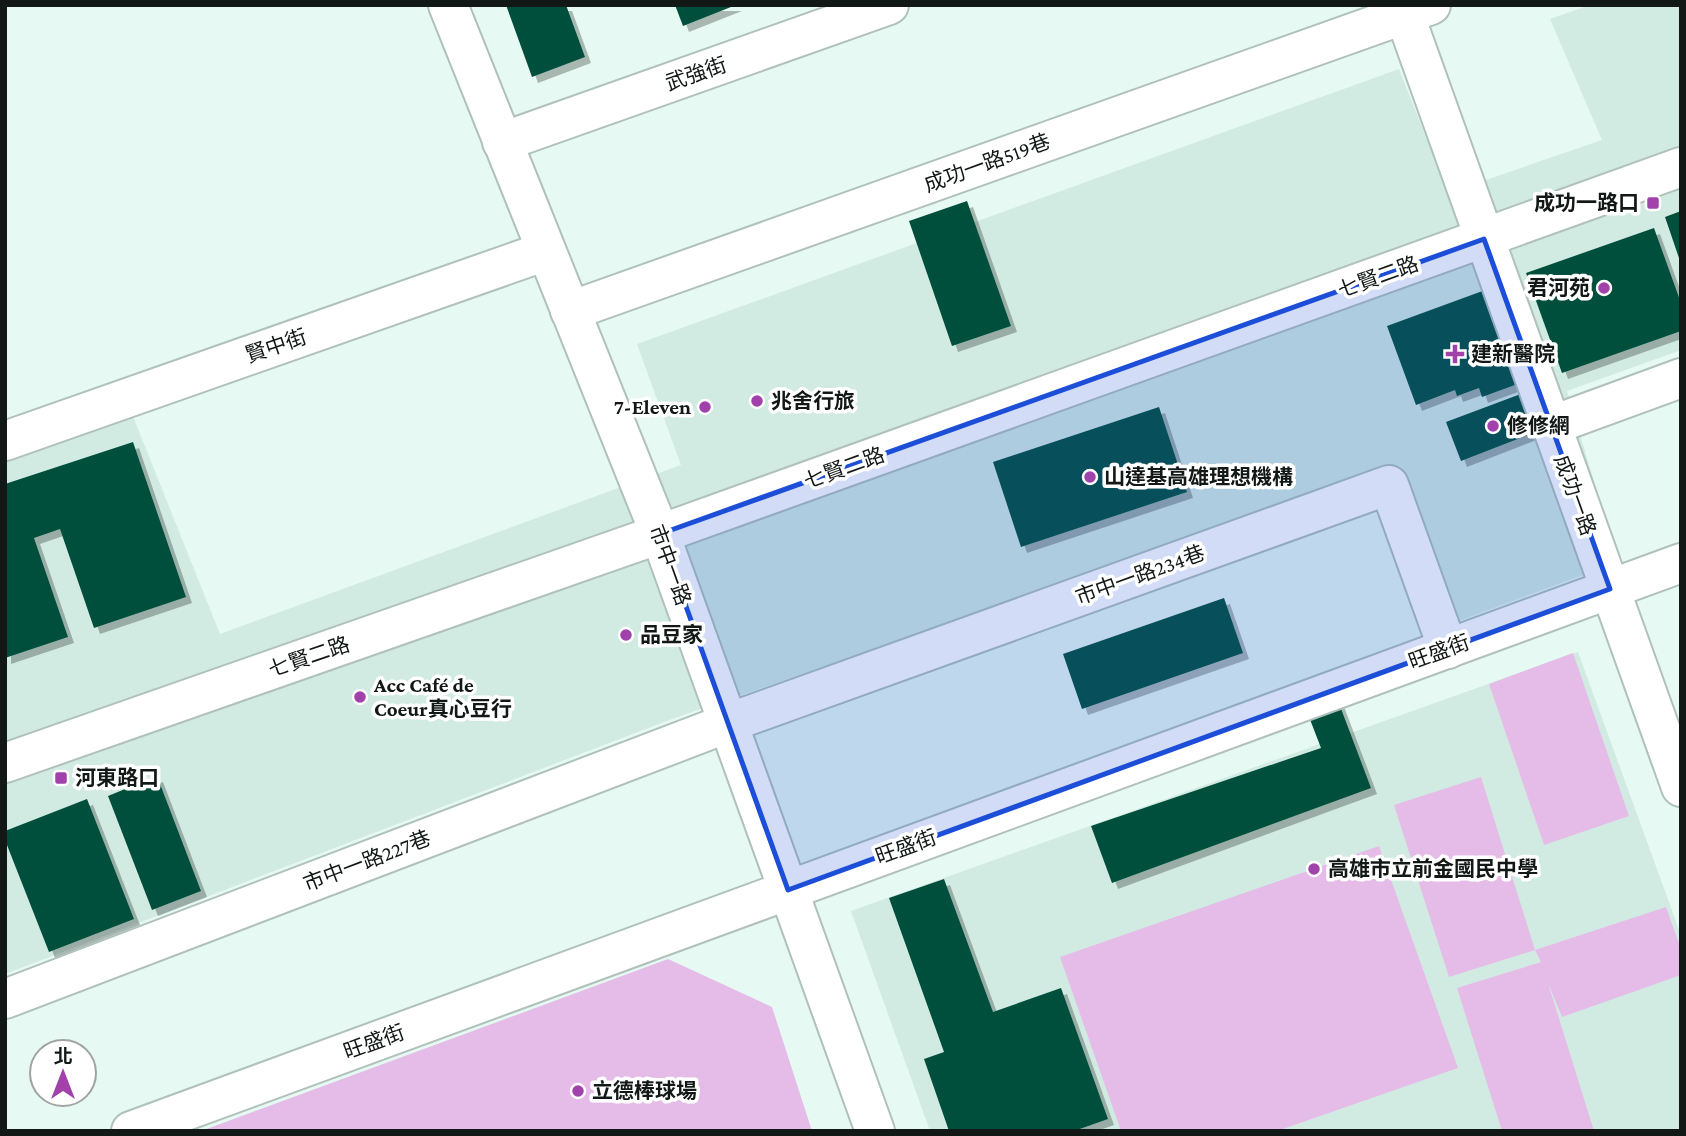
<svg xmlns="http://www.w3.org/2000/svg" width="1686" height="1136" font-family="'Crimson Pro','Noto Sans TC',serif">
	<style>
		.built { fill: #d1ebe2 }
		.green { fill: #e5bce8 }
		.building { fill: #014f3d; filter: url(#shadow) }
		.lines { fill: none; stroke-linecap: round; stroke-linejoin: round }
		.minor-casing { stroke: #afc1ba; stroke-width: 42 }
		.minor { stroke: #fff; stroke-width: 38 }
		.marked { fill: #1d4ed8; fill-opacity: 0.2; stroke: #1d4ed8; stroke-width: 5; stroke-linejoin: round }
		.poi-dot { fill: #a142aa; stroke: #fff; stroke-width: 2.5 }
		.labels { text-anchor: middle; stroke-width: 7; stroke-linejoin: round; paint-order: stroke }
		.street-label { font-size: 21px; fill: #121816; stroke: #fff }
		.poi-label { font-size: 21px; font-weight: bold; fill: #121816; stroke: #fff; text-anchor: start }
	</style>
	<defs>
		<filter id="shadow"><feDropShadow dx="6" dy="6" stdDeviation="0" flood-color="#0004"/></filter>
	</defs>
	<rect width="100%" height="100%" fill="#e6f9f2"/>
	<!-- built -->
	<g class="built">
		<polygon points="1590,5 1681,5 1681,350 1567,391 1618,562 1453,623 1400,466 672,719 5,974 5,455 130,409 220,634 681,465 637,344 1399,69 1448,193 1602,140 1550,19"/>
		<polygon points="1578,652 1681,935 1681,1131 930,1131 851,911"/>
	</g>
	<!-- green -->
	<g class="green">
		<polygon points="1573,653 1629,816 1544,845 1489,684"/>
		<polygon points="1481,777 1535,950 1666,907 1681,949 1681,975 1562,1017 1548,983 1594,1131 1502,1131 1457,988 1541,962 1535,950 1449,977 1394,805"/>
		<polygon points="1379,846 1458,1068 1277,1131 1121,1131 1060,957"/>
		<polygon points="668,959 772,1007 812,1131 201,1131"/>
	</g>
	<!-- building -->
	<g class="building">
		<polygon points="506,5 566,5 585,57 532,77"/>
		<polygon points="675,5 736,5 683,26"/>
		<polygon points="967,201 1011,326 952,346 909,221"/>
		<polygon points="1681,211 1681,261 1680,261 1665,217"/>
		<polygon points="1654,228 1681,303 1681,331 1562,373 1526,273"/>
		<polygon points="1488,289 1523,382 1482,397 1479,388 1457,396 1455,390 1416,405 1387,326"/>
		<polygon points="1526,392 1541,430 1461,461 1446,422"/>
		<polygon points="1159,407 1187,492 1021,547 993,462"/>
		<polygon points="133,442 186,597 94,628 60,529 34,538 68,637 5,658 5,484"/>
		<polygon points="1224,598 1243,653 1082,709 1063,654"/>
		<polygon points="1337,698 1371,788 1112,883 1091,826 1321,748 1306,709"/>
		<polygon points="157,776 201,891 152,910 108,796"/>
		<polygon points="87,799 134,919 49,952 5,840 5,831"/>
		<polygon points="944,879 993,1012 1061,988 1108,1119 1074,1131 949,1131 924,1059 944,1052 889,898"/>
	</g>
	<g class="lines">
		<defs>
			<g id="minor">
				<polyline points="448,5 660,534 875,1131"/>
				<polyline points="1401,5 1681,787"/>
				<polyline points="502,142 889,5"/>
				<polyline points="570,311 1431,5"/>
				<polyline points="1550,426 1681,378"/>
				<polyline points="5,441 546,251"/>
				<polyline points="5,763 660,534 1681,167"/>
				<polyline points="5,999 728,723 1389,485 1448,649"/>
				<polyline points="131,1131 1681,563"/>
			</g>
		</defs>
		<!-- minor casing -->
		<use href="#minor" class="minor-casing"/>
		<!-- minor -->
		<use href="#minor" class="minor"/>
	</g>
	<!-- marked area -->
	<path class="marked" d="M1484,239L1610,589L788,890L660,534Z"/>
	<!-- markers -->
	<g class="poi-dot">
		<rect x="1646" y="196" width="14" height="14" rx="3.5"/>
		<circle cx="1604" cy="288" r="7"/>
		<path d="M1451.5 343.5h7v7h7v7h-7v7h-7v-7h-7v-7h7z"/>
		<circle cx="757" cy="401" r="7"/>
		<circle cx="705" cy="407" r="7"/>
		<circle cx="1493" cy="426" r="7"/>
		<circle cx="1090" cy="477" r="7"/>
		<circle cx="626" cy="635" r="7"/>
		<circle cx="360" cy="697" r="7"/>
		<rect x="54" y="771" width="14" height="14" rx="3.5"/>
		<circle cx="1314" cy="869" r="7"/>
		<circle cx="578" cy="1091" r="7"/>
	</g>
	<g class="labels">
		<!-- street labels -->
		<g class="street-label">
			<text transform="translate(696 74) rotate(-19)" y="7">武強街</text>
			<text transform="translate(987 163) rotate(-20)" y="7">成功一路519巷</text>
			<text transform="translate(1378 277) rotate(-20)" y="7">七賢二路</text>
			<text transform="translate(276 346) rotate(-19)" y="7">賢中街</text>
			<text transform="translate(844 468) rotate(-20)" y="7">七賢二路</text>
			<text transform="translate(1575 495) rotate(70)" y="7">成功一路</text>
			<text transform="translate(670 565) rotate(70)" y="7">市中一路</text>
			<text transform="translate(1140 575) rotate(-20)" y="7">市中一路234巷</text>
			<text transform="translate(1439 652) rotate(-20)" y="7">旺盛街</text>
			<text transform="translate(309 657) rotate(-19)" y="7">七賢二路</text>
			<text transform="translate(906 847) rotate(-20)" y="7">旺盛街</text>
			<text transform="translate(367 861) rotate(-21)" y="7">市中一路227巷</text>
			<text transform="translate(374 1042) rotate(-20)" y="7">旺盛街</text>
		</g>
		<!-- poi labels -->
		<g class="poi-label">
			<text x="1639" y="210" text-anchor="end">成功一路口</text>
			<text x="1590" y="295" text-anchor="end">君河苑</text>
			<text x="1471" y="361">建新醫院</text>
			<text x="771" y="408">兆舍行旅</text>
			<text x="691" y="414" text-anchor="end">7-Eleven</text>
			<text x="1507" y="433">修修網</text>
			<text x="1104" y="484">山達基高雄理想機構</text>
			<text x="640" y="642">品豆家</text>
			<text x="374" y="692">Acc Café de<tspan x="374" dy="24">Coeur真心豆行</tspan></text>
			<text x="75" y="785">河東路口</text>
			<text x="1328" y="876">高雄市立前金國民中學</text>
			<text x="592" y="1098">立德棒球場</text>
		</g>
	</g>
	<!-- border -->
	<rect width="1686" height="1136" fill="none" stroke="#121816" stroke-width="14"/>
	<!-- north arrow -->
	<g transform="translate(63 1073)"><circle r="33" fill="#ffffff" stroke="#a0a3a2" stroke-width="2"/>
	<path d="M0-5L12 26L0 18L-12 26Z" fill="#a142aa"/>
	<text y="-10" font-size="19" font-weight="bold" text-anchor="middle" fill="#121816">北</text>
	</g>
</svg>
